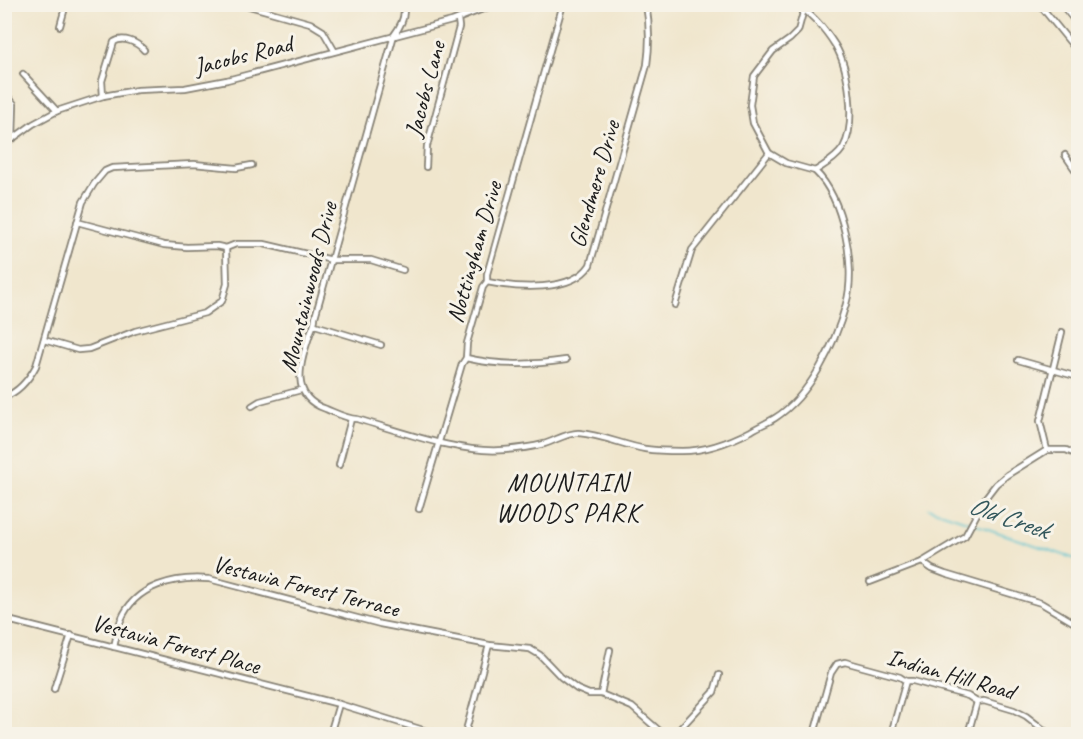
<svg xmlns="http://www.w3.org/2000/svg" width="1083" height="739" font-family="Caveat,sans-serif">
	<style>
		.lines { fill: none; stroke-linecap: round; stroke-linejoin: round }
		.stream { stroke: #58c3d1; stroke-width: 1.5 }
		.street-casing { stroke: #868174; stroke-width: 8 }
		.secondary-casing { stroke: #868174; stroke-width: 9 }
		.street { stroke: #fff; stroke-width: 4.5 }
		.secondary { stroke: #fff; stroke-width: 6 }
		.labels { text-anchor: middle; stroke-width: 6; stroke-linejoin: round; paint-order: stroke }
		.street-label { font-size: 24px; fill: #1c1c1c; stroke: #f7f3e8 }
		.neighbourhood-label { font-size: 26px; letter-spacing: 1.5px; fill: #1c1c1c; stroke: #f7f3e8 }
		.water-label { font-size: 26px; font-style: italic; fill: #31565b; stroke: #f7f3e8 }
	</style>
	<rect width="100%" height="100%" fill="#f7f3e8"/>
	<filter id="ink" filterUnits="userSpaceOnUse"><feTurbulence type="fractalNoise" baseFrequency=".0167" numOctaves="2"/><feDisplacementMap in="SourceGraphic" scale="12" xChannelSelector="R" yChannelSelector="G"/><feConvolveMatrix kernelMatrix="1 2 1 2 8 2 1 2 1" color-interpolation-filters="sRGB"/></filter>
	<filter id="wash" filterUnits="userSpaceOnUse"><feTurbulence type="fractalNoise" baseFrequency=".008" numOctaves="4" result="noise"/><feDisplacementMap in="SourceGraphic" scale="24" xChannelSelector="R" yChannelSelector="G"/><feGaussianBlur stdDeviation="1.35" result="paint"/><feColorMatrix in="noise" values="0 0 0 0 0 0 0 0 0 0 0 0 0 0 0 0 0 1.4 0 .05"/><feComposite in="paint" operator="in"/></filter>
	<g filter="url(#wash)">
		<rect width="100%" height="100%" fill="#f0e6cd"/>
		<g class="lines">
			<!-- stream -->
			<g class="stream">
				<polyline points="928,508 970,522"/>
				<polyline points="974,524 1078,560"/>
			</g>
		</g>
	</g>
	<g filter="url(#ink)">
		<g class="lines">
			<defs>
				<g id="street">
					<polyline points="242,4 310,23 323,31 334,50"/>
					<path d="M402,4C407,14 400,27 394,35L315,317C315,324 312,328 310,334C300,364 289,397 326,409C336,413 347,419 357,419C400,431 460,454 504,450C517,449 532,447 544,444C555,441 568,432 579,433C602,435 623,445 645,449C657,451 670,451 682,451C706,451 730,442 751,431C759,426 767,423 775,418C811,395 835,344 846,304C857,267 843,198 815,171"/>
					<path d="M798,4C815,19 823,26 835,45C849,68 857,123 843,148C836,159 825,164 815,171L786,163L769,153L753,123L750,105L754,76L773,51L790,39L798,31L804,9"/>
					<polyline points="1039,4 1078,52"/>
					<polyline points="60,26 66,4"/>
					<polyline points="23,74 57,111"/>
					<polyline points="4,92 14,104 13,139"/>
					<path d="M103,96L102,81L114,42C123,36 137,42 144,50"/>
					<polyline points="4,145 33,124 57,111 103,96 137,90 185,88 227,80 452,21 496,4"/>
					<polyline points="1065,155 1078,174"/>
					<polyline points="426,167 427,146 459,27 458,19"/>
					<polyline points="77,222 164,245 187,247 217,246 226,248 236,244 264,244 332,260 371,260 403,270"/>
					<path d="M487,282C516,288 572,293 590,265L647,65C650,44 650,26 646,4"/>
					<polyline points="675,305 692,250 769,153"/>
					<polyline points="315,325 381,345"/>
					<polyline points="44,340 78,350 89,349 135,331 205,313 222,301 227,284 226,248"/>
					<path d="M466,358C500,366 531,365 566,360"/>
					<polyline points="1018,360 1078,377"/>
					<path d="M4,397C19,392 29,379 36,366L83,202L94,184L105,171L112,168L194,164L236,168L252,165"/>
					<polyline points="252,406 260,401 301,390"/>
					<polyline points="1047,450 1040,421 1062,332"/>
					<polyline points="339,465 351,419"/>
					<polyline points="419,509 462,364 466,358 467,343 483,287 487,282 487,274 563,4"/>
					<polyline points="922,562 932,569 945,574 1041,603 1078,625"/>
					<polyline points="870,582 922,562 965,536 986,497 996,484 1007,475 1047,450 1066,450 1078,455"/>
					<polyline points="4,619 339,704 436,734"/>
					<path d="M114,647C116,638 118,628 121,620C135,585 176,576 209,579L380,624L489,645L530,649L540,655L561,677L577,689L589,694H601L632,707L663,734"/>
					<polyline points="54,689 71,635"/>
					<polyline points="601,694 610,650"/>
					<polyline points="114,732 120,734"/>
					<polyline points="330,734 339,704"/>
					<polyline points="465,734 489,645"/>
					<polyline points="675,734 714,692 719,675"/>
					<polyline points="814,734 831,673 837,664 845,662 900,677 906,681 913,681 968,696 977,702 984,701 1014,710 1026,716 1044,730 1046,734"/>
					<polyline points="891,734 906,681"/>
					<polyline points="968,734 977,702"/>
				</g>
				<g id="secondary">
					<polyline points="1062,4 1078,24"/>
					<polyline points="1076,4 1078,7"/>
				</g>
			</defs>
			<!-- street casing -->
			<use href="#street" class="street-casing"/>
			<!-- secondary casing -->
			<use href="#secondary" class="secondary-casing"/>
			<!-- street -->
			<use href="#street" class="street"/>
			<!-- secondary -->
			<use href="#secondary" class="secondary"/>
		</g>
	</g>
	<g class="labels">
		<!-- street labels -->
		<g class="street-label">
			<text transform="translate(243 55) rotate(-14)" y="8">Jacobs Road</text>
			<text transform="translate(425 89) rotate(-75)" y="8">Jacobs Lane</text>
			<text transform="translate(594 184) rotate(-74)" y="8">Glendmere Drive</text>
			<text transform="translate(474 252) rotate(-74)" y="8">Nottingham Drive</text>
			<text transform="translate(308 287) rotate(-76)" y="8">Mountainwoods Drive</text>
			<text transform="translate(306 586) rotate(14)" y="8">Vestavia Forest Terrace</text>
			<text transform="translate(176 644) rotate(15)" y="8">Vestavia Forest Place</text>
			<text transform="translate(951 674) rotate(16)" y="8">Indian Hill Road</text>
		</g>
		<!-- neighbourhood labels -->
		<g class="neighbourhood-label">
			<text x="568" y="491">MOUNTAIN<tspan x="568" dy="30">WOODS PARK</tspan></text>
		</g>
		<!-- water labels -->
		<g class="water-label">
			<text transform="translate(1009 517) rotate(19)" y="9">Old Creek</text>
		</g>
	</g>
	<!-- margin -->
	<rect width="1083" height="739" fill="none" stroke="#f7f3e8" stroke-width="24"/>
</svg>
